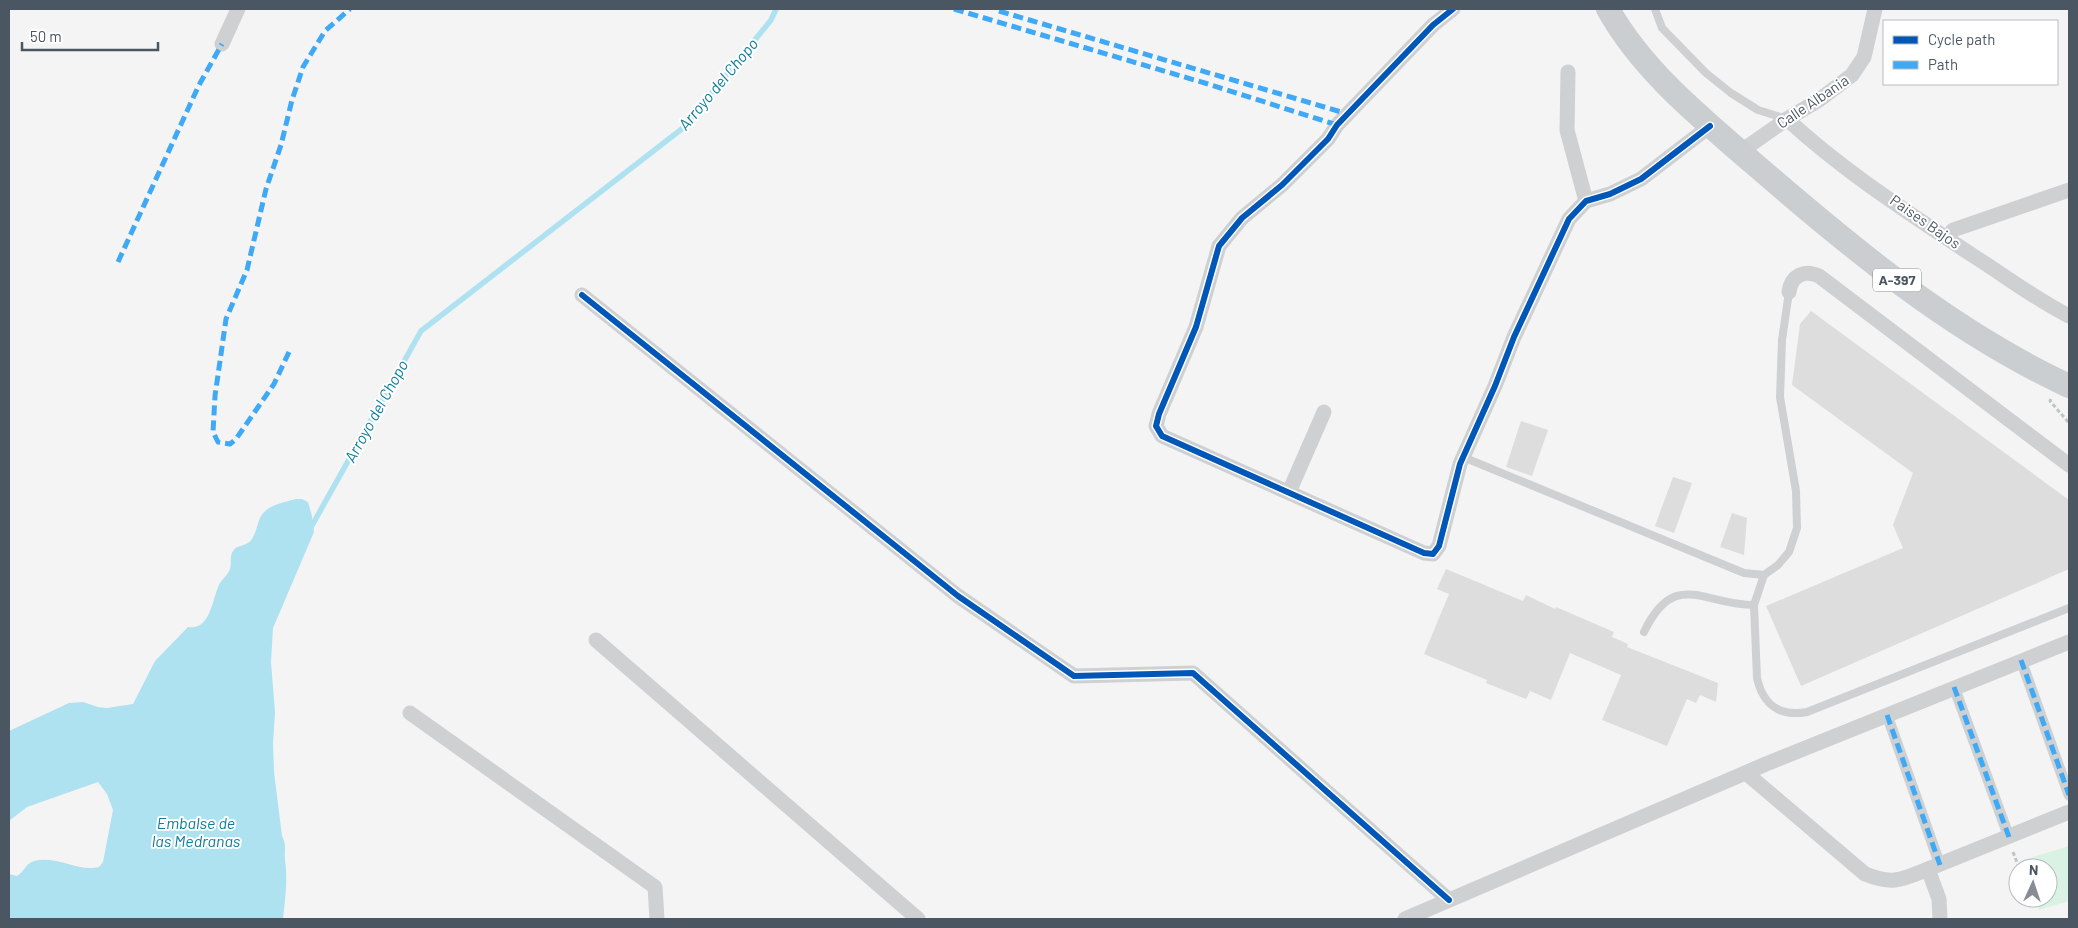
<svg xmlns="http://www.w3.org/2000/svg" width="2078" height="928" font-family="Barlow,sans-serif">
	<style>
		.green { fill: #d9f2e3 }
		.water { fill: #aee2f0 }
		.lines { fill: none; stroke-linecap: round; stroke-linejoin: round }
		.stream { stroke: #aee2f0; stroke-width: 5.5 }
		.building { fill: #ddddde }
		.path { stroke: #bcc7c4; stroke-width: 3; stroke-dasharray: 4 2.5; stroke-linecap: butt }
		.service { stroke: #ced0d2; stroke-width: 8 }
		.pedestrian { stroke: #ced0d2; stroke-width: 11 }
		.minor { stroke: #ced0d2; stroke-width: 15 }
		.primary { stroke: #caced1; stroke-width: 24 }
		.quiet { stroke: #3fa9f5; stroke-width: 5; stroke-dasharray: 10 5; stroke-linecap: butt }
		.cycleway-casing { stroke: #fff; stroke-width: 9 }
		.cycleway { stroke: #0057b8; stroke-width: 6 }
		.labels { text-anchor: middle; stroke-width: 4; stroke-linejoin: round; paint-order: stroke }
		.shield { fill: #fff; stroke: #808990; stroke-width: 1 }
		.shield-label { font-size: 14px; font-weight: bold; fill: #4a5661 }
		.street-label { font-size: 15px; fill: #4a5661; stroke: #fff }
		.water-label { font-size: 16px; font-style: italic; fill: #0c7c9b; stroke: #fff }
	</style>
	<rect width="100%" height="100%" fill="#f4f4f4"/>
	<!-- green -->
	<polygon class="green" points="2069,846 2069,901 2039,910 2035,898 2048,898 2048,868 2026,868 2023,860"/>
	<!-- water -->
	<path class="water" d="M296,499H302L308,502L312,516L314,532L273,628L271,662L275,712L273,743L274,772L282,836C287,845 284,851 285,860C288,880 285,899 283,919H9V874L17,876C24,872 25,864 34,861C56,855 78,872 99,867L103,862L113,810L107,794L98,782L27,807L9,821V731L69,703L83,702L98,707L107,708L133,704L155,661L188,627C210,631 212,600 219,585C221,580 228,575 230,569C232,563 229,557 233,551C237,544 247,547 252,539C256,533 257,525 260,518C267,504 283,503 296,499Z"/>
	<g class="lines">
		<!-- stream -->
		<polyline class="stream" points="310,529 421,331 683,128 771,20 776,9"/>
	</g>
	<!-- building -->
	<g class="building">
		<polygon points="1811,311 2069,500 2069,569 1801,686 1766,606 1903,548 1893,525 1913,473 1792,385 1800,324"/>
		<polygon points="1521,421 1548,430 1532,476 1506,467"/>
		<polygon points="1673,477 1692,483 1674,533 1655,526"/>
		<polygon points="1732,513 1747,518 1744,555 1720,547"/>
		<polygon points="1446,569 1523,601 1526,595 1555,609 1556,607 1614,632 1612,637 1628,644 1627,647 1718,683 1716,702 1700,695 1696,703 1687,699 1667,746 1602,720 1621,675 1570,653 1551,700 1530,691 1526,699 1486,683 1487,680 1424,654 1449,594 1437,589"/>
	</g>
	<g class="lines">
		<!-- path -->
		<g class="path">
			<polyline points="2051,399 2050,401 2069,423"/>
			<polyline points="2013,852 2019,868"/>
			<polyline points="2028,898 2031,907"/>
		</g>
		<!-- service -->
		<g class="service">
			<polyline points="1655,9 1662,28 1706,73 1731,93 1758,110 1787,119"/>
			<path d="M1789,292L1782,340L1780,397L1796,491L1797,528L1789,552L1778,565L1764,575L1754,605L1757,678C1763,705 1780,717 1807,712L2069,608"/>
			<polyline points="1463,457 1744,573 1764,575"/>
			<path d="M1644,632C1675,568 1703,605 1754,605"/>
		</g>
		<!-- pedestrian -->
		<g class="pedestrian">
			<polyline points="2021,660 2069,795"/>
			<polyline points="1954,687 2009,837"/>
			<polyline points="1887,715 1940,865"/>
		</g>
		<!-- minor -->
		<g class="minor">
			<polyline points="1453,9 1433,25 1337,125 1328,139 1282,185 1242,218 1219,246 1196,327 1159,414 1156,426 1162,436 1424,553 1433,554 1439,546 1460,464 1495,386 1514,337 1569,219 1586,201 1610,194 1641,179 1710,126"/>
			<polyline points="222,44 238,9"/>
			<polyline points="1568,72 1567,130 1586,201"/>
			<path d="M1787,119C1843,171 1909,213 1972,255C2004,275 2035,299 2069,316"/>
			<polyline points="1740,152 1787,119 1819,100 1852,75 1864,57 1875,9"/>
			<polyline points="1948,238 1953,230 2069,190"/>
			<path d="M1789,292C1791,276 1804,269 1819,276L2069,465"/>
			<polyline points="582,295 958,596 1074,676 1193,673 1449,900"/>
			<polyline points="1289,492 1324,412"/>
			<polyline points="596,640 918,919"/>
			<polyline points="410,713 655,887 657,919"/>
			<path d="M1746,773L1865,874C1893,885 1901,880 1928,869"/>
			<polyline points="1405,919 1766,764 2069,642"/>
			<polyline points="1940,919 1939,899 1928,869 2069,812"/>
		</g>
		<!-- primary -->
		<path class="primary" d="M1608,9C1642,70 1699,116 1752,162C1850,247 1951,331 2069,386"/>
		<!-- quiet -->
		<g class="quiet">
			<polyline points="954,9 1208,84 1337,125"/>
			<polyline points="999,11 1348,114"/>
			<polyline points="118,262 199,85 222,44"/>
			<polyline points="289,352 274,384 236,439 230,444 218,442 213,432 215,396 226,319 247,270 266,189 281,145 292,100 303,67 325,31 350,9"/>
			<polyline points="2021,660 2069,795"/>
			<polyline points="1954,687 2009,837"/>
			<polyline points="1887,715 1940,865"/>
		</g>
		<defs>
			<g id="cycleway">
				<polyline points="1453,9 1433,25 1337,125 1328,139 1282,185 1242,218 1219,246 1196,327 1159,414 1156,426 1162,436 1424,553 1433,554 1439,546 1460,464 1495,386 1514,337 1569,219 1586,201 1610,194 1641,179 1710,126"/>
				<polyline points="582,295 958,596 1074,676 1193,673 1449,900"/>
			</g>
		</defs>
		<!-- cycleway casing -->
		<use href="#cycleway" class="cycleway-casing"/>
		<!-- cycleway -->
		<use href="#cycleway" class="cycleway"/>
	</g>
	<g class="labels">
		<!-- shield labels -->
		<rect class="shield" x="1873" y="268.5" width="48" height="23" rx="4"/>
		<g class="shield-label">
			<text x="1897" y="285">A-397</text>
		</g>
		<!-- street labels -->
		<g class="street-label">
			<text transform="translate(1813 102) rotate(-34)" y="5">Calle Albania</text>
			<text transform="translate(1925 222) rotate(35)" y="5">Paises Bajos</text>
		</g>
		<!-- water labels -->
		<g class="water-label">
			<text transform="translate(718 84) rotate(-50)" y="6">Arroyo del Chopo</text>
			<text transform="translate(376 411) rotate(-61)" y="6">Arroyo del Chopo</text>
			<text x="196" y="829">Embalse de<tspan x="196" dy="18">las Medranas</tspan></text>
		</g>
	</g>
	<!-- border -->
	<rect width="2078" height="928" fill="none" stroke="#4a5661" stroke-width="20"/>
	<!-- legend -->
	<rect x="1883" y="20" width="175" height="65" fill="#ffffff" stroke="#b7bbc0"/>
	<rect x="1893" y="36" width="25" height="8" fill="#0057b8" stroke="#b7bbc0"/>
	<text x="1928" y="45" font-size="15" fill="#4a5661">Cycle path</text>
	<rect x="1893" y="61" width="25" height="8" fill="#3fa9f5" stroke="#b7bbc0"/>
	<text x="1928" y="70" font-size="15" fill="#4a5661">Path</text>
	<!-- north arrow -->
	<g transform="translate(2033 883) rotate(3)"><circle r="24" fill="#ffffff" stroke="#b7bbc0"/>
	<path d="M0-4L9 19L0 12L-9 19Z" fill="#868d94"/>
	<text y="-8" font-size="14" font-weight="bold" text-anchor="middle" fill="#4a5661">N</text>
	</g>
	<!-- scale -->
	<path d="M22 42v8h136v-8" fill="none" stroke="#4a5661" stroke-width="2.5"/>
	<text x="30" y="42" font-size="15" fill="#4a5661" stroke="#ffffff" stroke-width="4" paint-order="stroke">50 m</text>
</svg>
